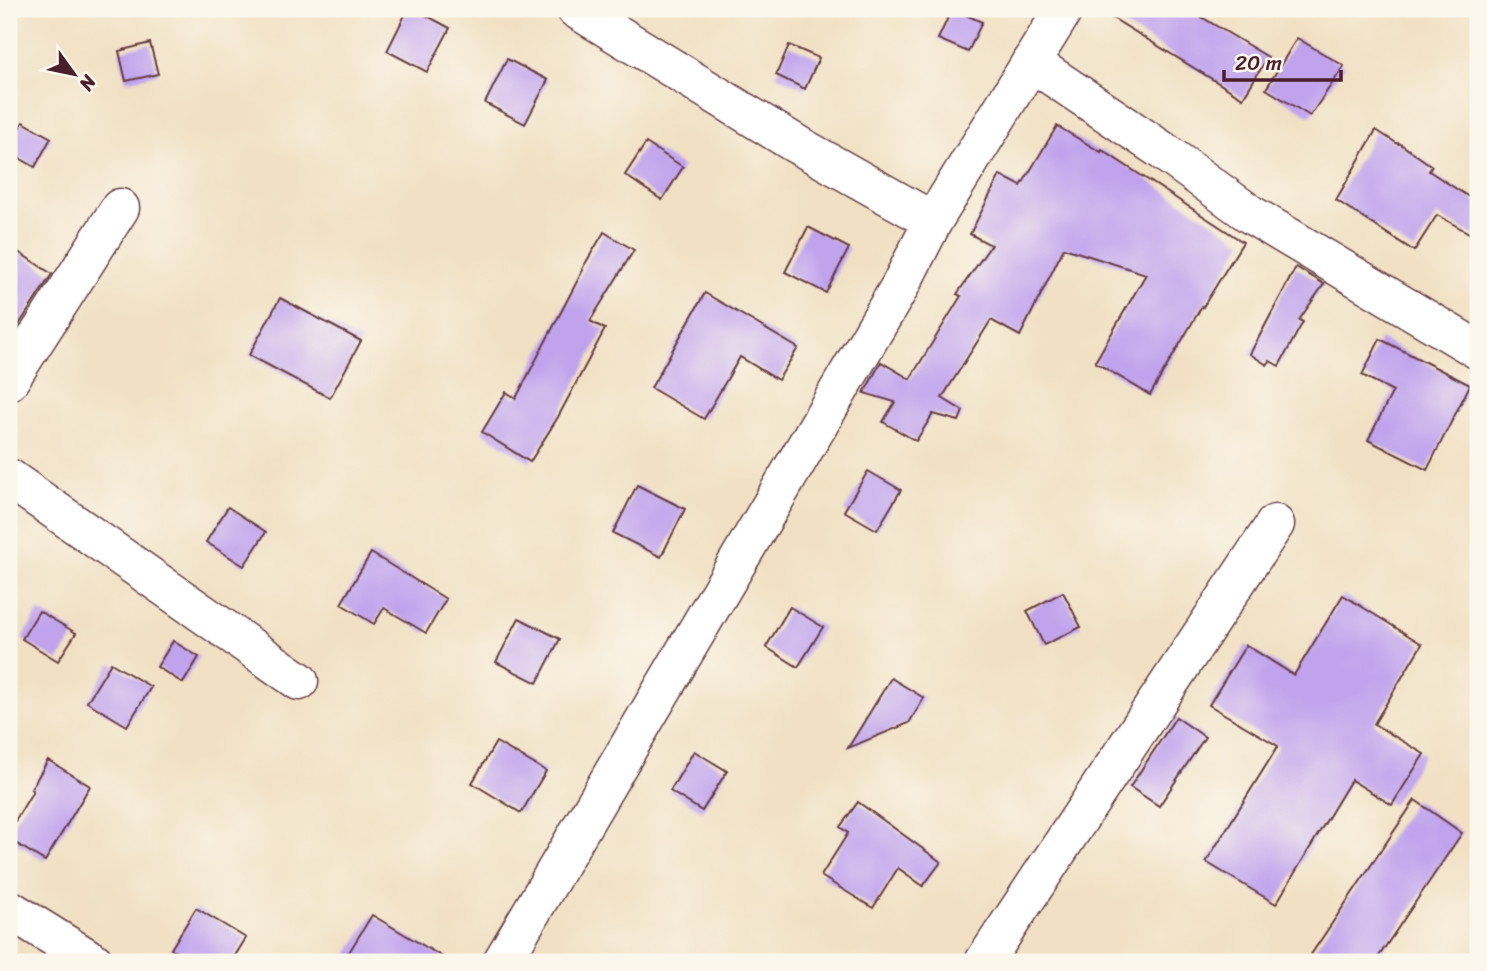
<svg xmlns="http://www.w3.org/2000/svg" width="1487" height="971" font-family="Sriracha,sans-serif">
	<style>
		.building { fill: #c0a2ed }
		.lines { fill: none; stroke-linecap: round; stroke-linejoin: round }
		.minor-casing { stroke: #633c42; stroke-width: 41 }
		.tertiary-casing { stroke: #633c42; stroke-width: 41 }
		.minor { stroke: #fff; stroke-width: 38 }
		.tertiary { stroke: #fff; stroke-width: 38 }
	</style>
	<rect width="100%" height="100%" fill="#fbf7ec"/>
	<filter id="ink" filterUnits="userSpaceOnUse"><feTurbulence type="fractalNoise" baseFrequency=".0143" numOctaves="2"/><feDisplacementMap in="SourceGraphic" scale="14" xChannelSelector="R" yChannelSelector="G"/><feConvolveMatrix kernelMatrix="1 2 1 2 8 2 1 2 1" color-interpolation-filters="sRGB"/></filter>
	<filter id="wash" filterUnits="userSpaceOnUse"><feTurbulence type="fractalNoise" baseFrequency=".00686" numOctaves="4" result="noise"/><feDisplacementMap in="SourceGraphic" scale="28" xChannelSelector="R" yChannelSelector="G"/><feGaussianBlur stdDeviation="1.57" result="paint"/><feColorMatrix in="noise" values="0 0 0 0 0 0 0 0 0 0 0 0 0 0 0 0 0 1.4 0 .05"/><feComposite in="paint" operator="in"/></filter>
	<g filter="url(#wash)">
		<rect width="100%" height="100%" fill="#f1e0c3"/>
		<g id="blocks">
			<!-- building -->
			<g class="building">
				<polygon points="408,9 414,9 450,28 427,72 387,51"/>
				<polygon points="952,9 982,22 968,52 938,39"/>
				<polygon points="1098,9 1188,9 1268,57 1243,98"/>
				<polygon points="1297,38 1344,66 1310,116 1266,89"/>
				<polygon points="150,43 158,74 126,81 119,51"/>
				<polygon points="789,45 819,58 805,89 776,75"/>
				<polygon points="507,59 548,80 525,124 485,103"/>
				<polygon points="23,122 51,138 35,167 9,152 9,146"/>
				<polygon points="1057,126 1101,152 1102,150 1243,242 1203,307 1202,306 1150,395 1095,362 1146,274 1064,248 1020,336 991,320 942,398 963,411 959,421 933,414 916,441 883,422 895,402 864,393 881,362 910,379 961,296 957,294 991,245 970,234 1000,175 1021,186"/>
				<polygon points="1376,130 1398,144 1399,143 1432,166 1429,171 1478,203 1478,238 1437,215 1414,251 1336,200"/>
				<polygon points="646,143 683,167 662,200 625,175"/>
				<polygon points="808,227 849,248 826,293 785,272"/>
				<polygon points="604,232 634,250 590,321 605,329 558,417 530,462 482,432 506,392 516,398 583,270 582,269"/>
				<polygon points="9,246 52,274 9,340"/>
				<polygon points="1296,267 1324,284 1299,320 1303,322 1279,366 1270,361 1267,365 1250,354"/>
				<polygon points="705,293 798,348 778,380 740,357 704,419 651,388"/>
				<polygon points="280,298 361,341 330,398 249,355"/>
				<polygon points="1380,339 1470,385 1427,470 1368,440 1393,391 1362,375"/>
				<polygon points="868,471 901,490 877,530 844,511"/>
				<polygon points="637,485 685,509 661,557 613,533"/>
				<polygon points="228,507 266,532 244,566 206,542"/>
				<polygon points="371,553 446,599 426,633 384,608 374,624 341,604"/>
				<polygon points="1063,592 1081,627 1044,645 1027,611"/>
				<polygon points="1343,595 1422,644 1374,724 1424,754 1392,805 1351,780 1276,904 1206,862 1278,746 1209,705 1246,645 1294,675"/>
				<polygon points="790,607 823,627 798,667 766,647"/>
				<polygon points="39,611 76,633 58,661 22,639"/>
				<polygon points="519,618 560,639 537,683 496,662"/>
				<polygon points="173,641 199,657 183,683 157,667"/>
				<polygon points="111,663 151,687 127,726 87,702"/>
				<polygon points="891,678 924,698 909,723 848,748"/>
				<polygon points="1176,717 1205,737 1159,806 1130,787"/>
				<polygon points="496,742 546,771 521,813 472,783"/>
				<polygon points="694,751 727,771 702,811 670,791"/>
				<polygon points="48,760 90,786 45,861 9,839 9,831 33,791 31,789"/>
				<polygon points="1415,800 1462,833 1375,962 1306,962"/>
				<polygon points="858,802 941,862 923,886 898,868 873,908 821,876 848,833 840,827"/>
				<polygon points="196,908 246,938 231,962 193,962 171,949"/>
				<polygon points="372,915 451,962 343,962"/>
			</g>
		</g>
	</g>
	<g filter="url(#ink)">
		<use href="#blocks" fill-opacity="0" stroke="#633c42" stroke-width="2"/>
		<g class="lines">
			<defs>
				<g id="minor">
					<polyline points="576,9 796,144 933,221"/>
					<polyline points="1031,62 1163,151 1250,214 1478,350"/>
					<polyline points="9,381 120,208"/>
					<polyline points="9,478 299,681"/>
					<polyline points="502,962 899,288 933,221 1064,9"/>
					<polyline points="984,962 1275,524"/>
				</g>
				<polyline id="tertiary" points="9,909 94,962"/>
			</defs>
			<!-- minor casing -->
			<use href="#minor" class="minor-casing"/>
			<!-- tertiary casing -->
			<use href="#tertiary" class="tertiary-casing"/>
			<!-- minor -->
			<use href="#minor" class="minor"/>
			<!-- tertiary -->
			<use href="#tertiary" class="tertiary"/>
		</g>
	</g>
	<!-- margin -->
	<rect width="1487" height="971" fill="none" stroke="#fbf7ec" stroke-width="35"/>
	<!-- north arrow -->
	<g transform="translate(74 74) rotate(123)" stroke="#fbf7ec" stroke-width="5" paint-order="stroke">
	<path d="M0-5L12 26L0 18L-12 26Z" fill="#4a1f2b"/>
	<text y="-10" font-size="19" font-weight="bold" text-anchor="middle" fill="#4a1f2b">N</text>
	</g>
	<!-- scale -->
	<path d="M1224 70v10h117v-10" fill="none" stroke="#4a1f2b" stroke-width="3.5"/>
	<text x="1235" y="70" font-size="21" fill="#4a1f2b" stroke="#fbf7ec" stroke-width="5" paint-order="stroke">20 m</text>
</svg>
